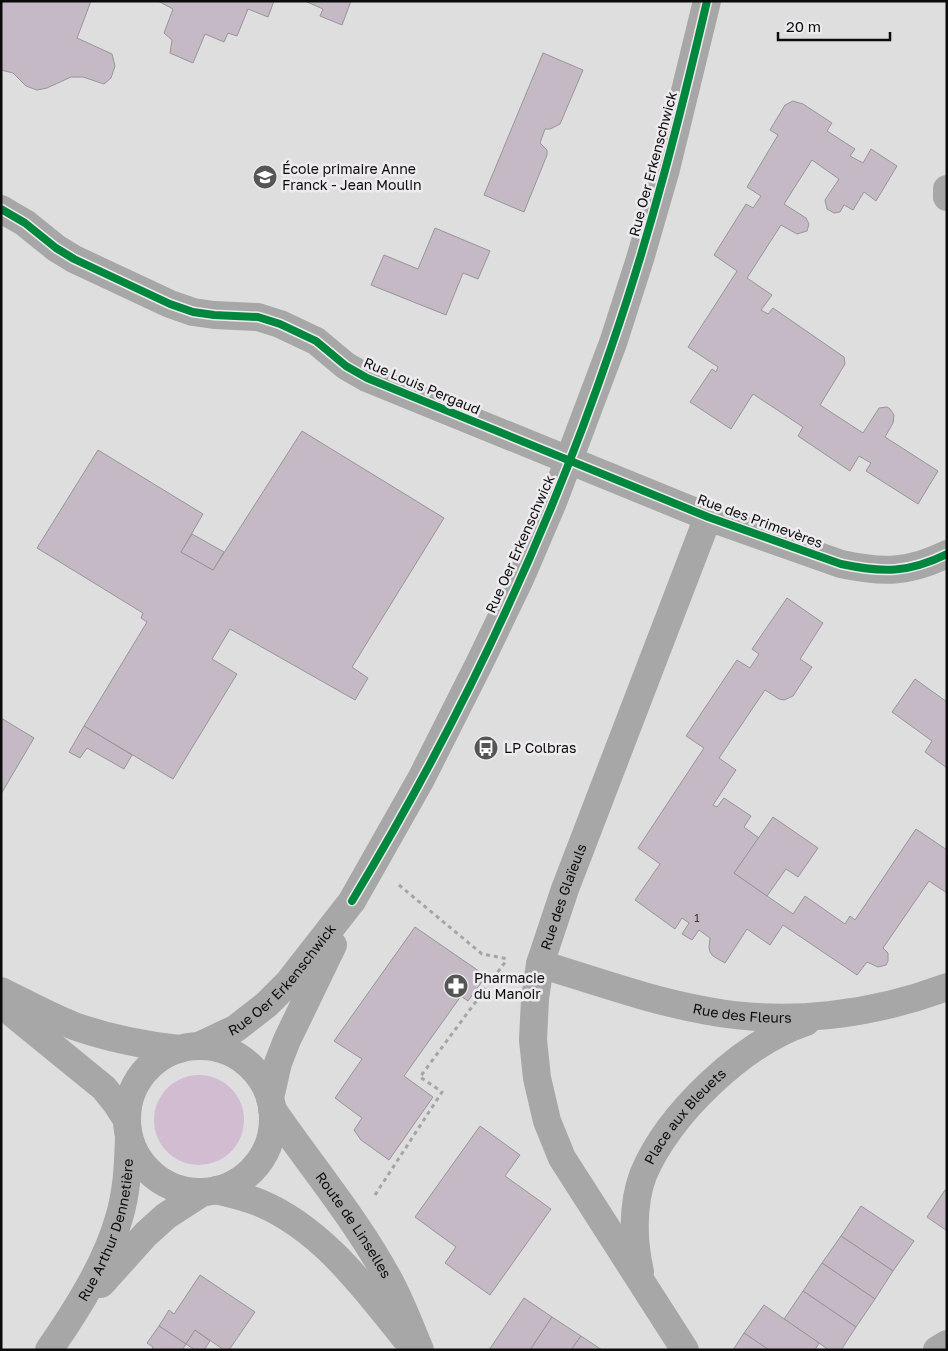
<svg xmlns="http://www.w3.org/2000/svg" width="948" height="1351" font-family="'Golos Text',sans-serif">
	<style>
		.green { fill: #d1bcd2 }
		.building { fill: #c5b9c6; stroke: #979697 }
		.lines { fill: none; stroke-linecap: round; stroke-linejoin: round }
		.path { stroke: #a5a5a5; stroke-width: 3; stroke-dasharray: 4 4; stroke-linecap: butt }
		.minor { stroke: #a8a7a8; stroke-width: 28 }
		.cycleway-casing { stroke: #edebee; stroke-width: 11 }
		.cycleway { stroke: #00873e; stroke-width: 8 }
		.labels { text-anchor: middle; stroke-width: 5; stroke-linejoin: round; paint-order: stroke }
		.number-label { font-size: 11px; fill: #3a363a }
		.street-label { font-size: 14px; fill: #0c0b0c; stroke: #edebee }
		.poi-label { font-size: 14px; fill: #0c0b0c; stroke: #edebee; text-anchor: start }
	</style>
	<rect width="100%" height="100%" fill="#dfdedf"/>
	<!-- green -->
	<circle class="green" cx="199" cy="1120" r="45"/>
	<!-- building -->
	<g class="building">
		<polygon points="1,1 91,1 77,38 112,54 115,66 111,78 104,84 83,77 71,77 47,88 37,90 26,86 13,73 1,70"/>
		<polygon points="158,1 274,1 268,17 248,9 237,36 228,33 224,42 205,34 193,63 170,53 172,40 164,33 173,9"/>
		<polygon points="305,1 351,1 342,25 320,16 323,9"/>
		<polygon points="543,53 583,70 560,124 550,129 545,129 540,143 547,150 547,155 524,212 484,195"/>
		<polygon points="793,101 803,104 832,123 827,131 855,149 850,156 863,163 871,149 897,166 876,201 864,192 853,210 844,205 840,212 834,213 827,209 825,200 839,179 812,160 784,204 806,218 809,224 807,231 797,234 781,225 747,278 772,295 761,310 768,314 773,308 844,357 845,364 820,405 863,433 879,408 887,407 890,409 894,415 893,423 885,437 938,471 918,504 866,471 871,463 859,456 850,471 798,436 803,427 753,394 731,429 690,402 712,369 716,372 718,367 688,347 737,271 714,255 746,204 753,208 761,196 747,187 778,135 770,130 785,105"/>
		<polygon points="435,228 490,251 478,279 463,273 446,315 371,285 384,255 418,269"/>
		<polygon points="302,431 444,518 352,667 368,678 355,700 230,629 212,659 237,674 173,779 84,726 147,622 141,618 143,613 37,548 98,450 203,514 181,552 213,570"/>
		<polygon points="192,534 224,552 213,570 181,552"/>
		<polygon points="787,598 823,623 800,659 812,667 793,696 784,700 779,699 765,690 719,758 736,770 713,805 717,807 724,798 751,816 744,827 759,838 734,873 793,914 805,896 845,924 850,916 855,920 916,829 947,850 947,893 929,881 883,948 888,953 888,961 886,965 878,967 867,962 857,975 783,925 770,945 747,929 725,963 713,956 710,952 709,947 710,938 699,930 692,940 682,934 689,923 682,918 675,929 635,900 660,864 638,848 704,748 686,736 737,660 750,668 759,654 752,649"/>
		<polygon points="915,679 947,702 947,768 925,752 932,741 892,712"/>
		<polygon points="1,718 34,738 1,794"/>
		<polygon points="84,726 132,755 124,769 87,748 80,758 69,752"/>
		<polygon points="773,817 818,848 798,877 786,869 767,896 734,873"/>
		<polygon points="415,927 486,976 468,1001 461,996 404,1076 433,1097 389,1160 361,1140 354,1130 362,1118 335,1098 362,1059 334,1041"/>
		<polygon points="480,1126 520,1155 505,1176 551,1209 490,1295 445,1263 456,1247 415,1217"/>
		<polygon points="945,1190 947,1191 947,1231 927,1217"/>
		<polygon points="861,1206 914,1241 893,1271 841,1236"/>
		<polygon points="841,1236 893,1271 875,1299 822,1263"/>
		<polygon points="822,1263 875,1299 856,1327 803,1291"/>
		<polygon points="200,1275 255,1312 229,1350 224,1350 195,1330 186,1344 159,1326 169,1310 174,1314"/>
		<polygon points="803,1291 856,1327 841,1350 829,1350 784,1319"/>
		<polygon points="524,1298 552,1317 530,1350 489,1350"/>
		<polygon points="764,1305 819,1343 815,1350 769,1350 744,1333"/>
		<polygon points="552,1317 581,1336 571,1350 530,1350"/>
		<polygon points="159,1326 186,1344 182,1350 152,1350 153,1347 147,1343"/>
		<polygon points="195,1330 210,1341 204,1350 195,1350 186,1344"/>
		<polygon points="744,1333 769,1350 733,1350"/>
		<polygon points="581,1336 602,1350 571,1350"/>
	</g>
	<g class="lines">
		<!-- path -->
		<g class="path">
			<polyline points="399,885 482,954 508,959"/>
			<polyline points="375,1195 442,1092 420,1077 506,961"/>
		</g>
		<!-- minor -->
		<g class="minor">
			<polyline points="947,189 947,197"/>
			<path d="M1,209L25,223L56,248L74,259L170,304L193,312L214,315L258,317L280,324L316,341L346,366L367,378L708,517L841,564C883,573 908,573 947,554"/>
			<path id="s1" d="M540,964C596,981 651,1001 708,1011C787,1026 872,1015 947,987"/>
			<path d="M1,991C25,1003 49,1016 74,1026C108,1038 143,1045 179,1049"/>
			<polyline points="1,1004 104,1088 116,1103 127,1120"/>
			<circle cx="200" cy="1119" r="73"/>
			<path id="s2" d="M199,1046L235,1029L266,1005L288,983L352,901L421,779L479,664L520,579L553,502L613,343L640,259L666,169L707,1"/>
			<polyline points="270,1098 278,1063 287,1040 333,945"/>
			<path id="s3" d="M272,1109C311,1166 356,1219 389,1280C401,1302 410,1326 420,1350"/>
			<path d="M216,1190C231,1194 246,1197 260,1203C322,1229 364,1287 405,1338"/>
			<path id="s4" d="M640,1272C633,1241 632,1205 643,1175C668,1114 743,1043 806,1022"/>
			<polyline points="101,1284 146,1234 166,1216 203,1192"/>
			<path id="s5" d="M49,1350C76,1311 106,1264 119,1218C127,1192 128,1165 129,1138"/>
			<path id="s6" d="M685,1350L562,1158L547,1121L537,1078L533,1040L535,999L540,964L565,889L708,517"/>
			<polyline points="937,1350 947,1344"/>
		</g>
		<defs>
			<g id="cycleway">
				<path d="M1,209L25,223L56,248L74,259L170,304L193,312L214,315L258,317L280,324L316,341L346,366L367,378L708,517L841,564C883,573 908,573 947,554"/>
				<path d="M352,901C457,727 547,537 612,345C651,232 680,117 707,1"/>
			</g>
		</defs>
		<!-- cycleway casing -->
		<use href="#cycleway" class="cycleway-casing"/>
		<!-- cycleway -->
		<use href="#cycleway" class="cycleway"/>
	</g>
	<!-- icons -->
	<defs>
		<symbol id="school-disc" viewBox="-11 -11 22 22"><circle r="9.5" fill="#565556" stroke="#edebee"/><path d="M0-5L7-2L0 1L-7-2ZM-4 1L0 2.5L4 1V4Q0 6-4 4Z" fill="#fff"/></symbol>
		<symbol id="bus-disc" viewBox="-11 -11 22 22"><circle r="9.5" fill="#565556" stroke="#edebee"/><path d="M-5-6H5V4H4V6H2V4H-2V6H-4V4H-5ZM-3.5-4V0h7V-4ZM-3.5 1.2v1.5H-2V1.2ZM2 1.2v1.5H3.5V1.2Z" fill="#fff"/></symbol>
		<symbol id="pharmacy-disc" viewBox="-11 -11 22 22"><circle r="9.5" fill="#565556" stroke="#edebee"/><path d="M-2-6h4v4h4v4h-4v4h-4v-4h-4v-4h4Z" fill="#fff"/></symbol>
	</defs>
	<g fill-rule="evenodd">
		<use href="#school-disc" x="251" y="163" width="28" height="28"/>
		<use href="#bus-disc" x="472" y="734" width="28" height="28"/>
		<use href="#pharmacy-disc" x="442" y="972" width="28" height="28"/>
	</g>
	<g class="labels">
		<!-- number labels -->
		<g class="number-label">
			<text x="697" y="922">1</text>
		</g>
		<!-- street labels -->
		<g class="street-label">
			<text transform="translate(653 164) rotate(-75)" y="5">Rue Oer Erkenschwick</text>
			<text transform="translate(422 386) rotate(23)" y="5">Rue Louis Pergaud</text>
			<text transform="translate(760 521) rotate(20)" y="5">Rue des Primevères</text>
			<text transform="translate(520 544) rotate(-66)" y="5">Rue Oer Erkenschwick</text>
			<text dy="5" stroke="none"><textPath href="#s6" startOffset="498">Rue des Glaïeuls</textPath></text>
			<text dy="5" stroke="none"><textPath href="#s2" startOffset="108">Rue Oer Erkenschwick</textPath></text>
			<text dy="5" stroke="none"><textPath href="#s1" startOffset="209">Rue des Fleurs</textPath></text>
			<text dy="5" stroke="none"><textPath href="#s4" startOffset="171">Place aux Bleuets</textPath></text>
			<text dy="5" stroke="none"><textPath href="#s3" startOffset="142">Route de Linselles</textPath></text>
			<text dy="5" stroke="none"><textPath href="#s5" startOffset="135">Rue Arthur Dennetière</textPath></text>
		</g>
		<!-- poi labels -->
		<g class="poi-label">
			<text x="282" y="174">École primaire Anne<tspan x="282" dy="16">Franck - Jean Moulin</tspan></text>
			<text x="504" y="753">LP Colbras</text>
			<text x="474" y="983">Pharmacie<tspan x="474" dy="16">du Manoir</tspan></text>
		</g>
	</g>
	<!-- border -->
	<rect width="948" height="1351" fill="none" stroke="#0c0b0c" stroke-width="5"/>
	<!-- scale -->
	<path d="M778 32v8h112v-8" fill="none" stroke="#0c0b0c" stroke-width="2.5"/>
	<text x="786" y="32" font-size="15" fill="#0c0b0c" stroke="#edebee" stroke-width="4" paint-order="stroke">20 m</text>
</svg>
